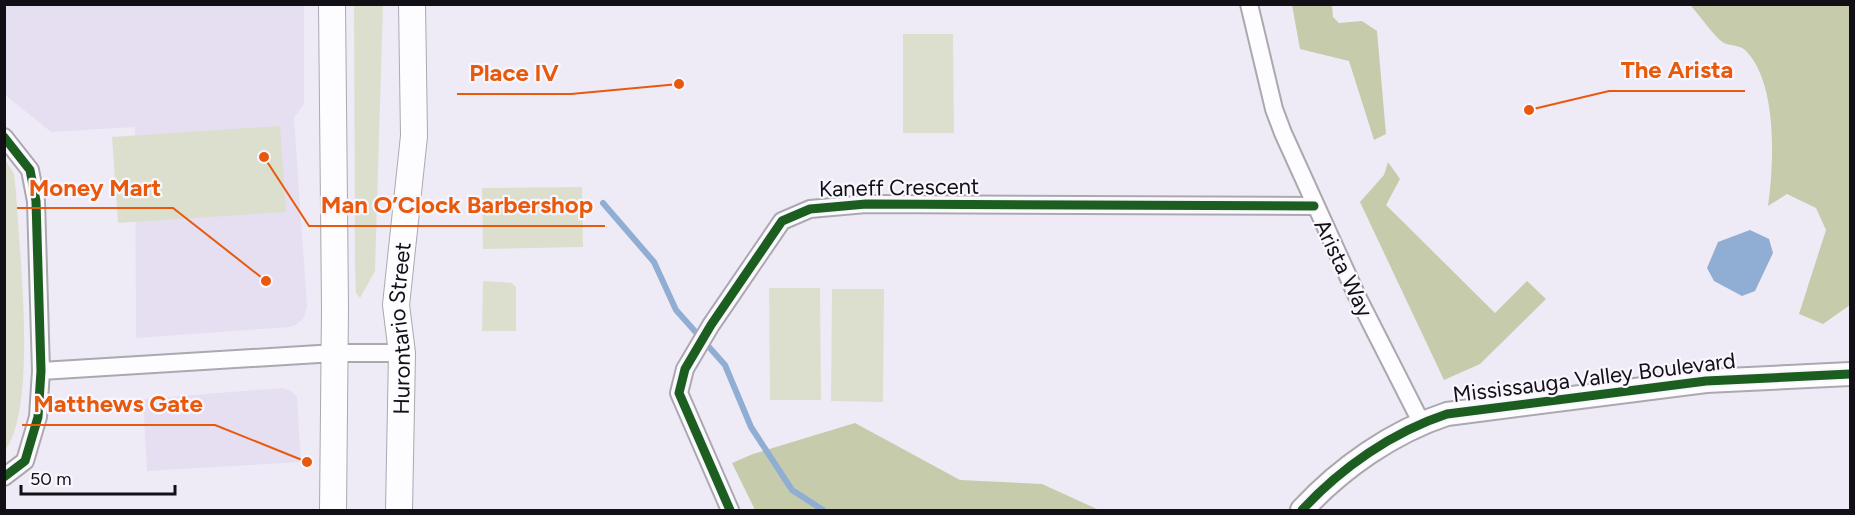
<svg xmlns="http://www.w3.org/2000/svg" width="1855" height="515" viewBox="0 0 1855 515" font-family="Figtree,sans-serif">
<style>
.built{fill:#e6dff1}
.green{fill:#dcdfcd}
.forest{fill:#c6cbac}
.water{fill:#90add3}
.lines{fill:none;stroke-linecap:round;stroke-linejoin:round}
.stream{stroke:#90add3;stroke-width:6}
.street-casing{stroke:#aba8b0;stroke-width:20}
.secondary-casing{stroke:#aba8b0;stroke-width:26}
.primary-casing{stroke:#aba8b0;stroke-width:28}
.street{stroke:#fdfcfe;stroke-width:16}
.secondary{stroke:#fdfcfe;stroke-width:22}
.primary{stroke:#fdfcfe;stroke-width:26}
.cycleway-casing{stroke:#f9f6fe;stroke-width:13}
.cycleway{stroke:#1b5e20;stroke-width:9}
.labels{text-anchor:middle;stroke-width:4.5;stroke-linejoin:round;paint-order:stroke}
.street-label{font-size:22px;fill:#120f16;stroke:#f9f6fe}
.leader{fill:none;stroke:#e8590c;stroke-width:2}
.callout-dot{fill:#e8590c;stroke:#f9f6fe;stroke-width:2}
.callout-label{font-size:24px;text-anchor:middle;font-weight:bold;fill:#e8590c;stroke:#f9f6fe;stroke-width:4.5;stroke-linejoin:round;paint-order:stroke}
</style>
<rect width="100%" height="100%" fill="#efebf6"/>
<g class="built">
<path d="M4,5H304V104L294,118L307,306L304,318L297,324L290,327L136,338L135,127L51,132L5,95Z"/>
<path d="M283,388L291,391L297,397L301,462L147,471L143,399Z"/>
</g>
<g class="green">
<path d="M354,5H383L375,271L360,298L356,293L355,269Z"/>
<path d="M903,34H953L954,133H903Z"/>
<path d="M280,126L286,212L118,223L112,137Z"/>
<path d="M5,159L14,174L16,192C19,248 38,409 5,450Z"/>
<path d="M582,187L583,247L483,249L482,188Z"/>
<path d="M483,281L512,283L516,287V331H482Z"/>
<path d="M769,288H820L821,400H770Z"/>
<path d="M832,289H884L883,402L831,401Z"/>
</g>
<g class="forest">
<path d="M1292,5H1332L1333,17L1339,23L1362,21L1377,31L1386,134L1374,140L1349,61L1300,49Z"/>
<path d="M1690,5H1850V305L1823,324L1799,314L1826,230L1816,208L1787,194L1768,206C1774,164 1778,82 1745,50C1740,45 1731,46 1724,43C1714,37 1699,14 1690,5Z"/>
<path d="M1388,162L1400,179L1386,205L1495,313L1527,281L1546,299L1480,364L1444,380L1360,202L1384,175Z"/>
<path d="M855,423L960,480L1042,484L1099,510H755L732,463L753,454Z"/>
</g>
<path class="water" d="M1750,230L1769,239L1773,253L1755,291L1742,296L1714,281L1707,268L1718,242Z"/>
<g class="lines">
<path class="stream" d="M603,203L654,262L676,310L725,365L751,427L792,490L823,510"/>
<g class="street-casing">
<g id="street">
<path d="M1249,4L1274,109L1283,133L1357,296L1421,422"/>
<path d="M4,137L30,170L36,201L41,371L38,417L25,461L4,477"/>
<path d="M41,371L335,353H402"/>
<path d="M730,510L679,393L685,369L711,325L782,221L810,209L866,204L1314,206"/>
</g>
</g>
<g class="secondary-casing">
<path id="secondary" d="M1302,510C1341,468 1392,432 1447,414L1706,381L1850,374"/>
</g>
<g class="primary-casing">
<g id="primary">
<path d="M332,4L335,308L333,510"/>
<path id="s1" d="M399,510L402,353L396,305L414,136L412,4"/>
</g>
</g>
<use href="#street" class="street"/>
<use href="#secondary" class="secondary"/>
<use href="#primary" class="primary"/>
<g class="cycleway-casing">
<g id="cycleway">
<path d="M4,137L30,170L36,201L41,371L38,417L25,461L4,477"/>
<path d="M730,510L679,393L685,369L711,325L782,221L810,209L866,204L1314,206"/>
<path d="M1302,510C1341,468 1392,432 1447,414L1706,381L1850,374"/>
</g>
</g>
<use href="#cycleway" class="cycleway"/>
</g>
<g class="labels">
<g class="street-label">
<text transform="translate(899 187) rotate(-1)" y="8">Kaneff Crescent</text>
<text transform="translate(1344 268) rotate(64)" y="8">Arista Way</text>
<text dy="8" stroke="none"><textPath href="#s1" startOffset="182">Hurontario Street</textPath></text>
<text transform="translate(1594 377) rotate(-7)" y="8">Mississauga Valley Boulevard</text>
</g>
</g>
<path class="leader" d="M1529 110L1609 91H1745M679 84L571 94H457M266 281L173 208H17M264 157L309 226H605M307 462L215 425H22"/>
<g class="callout-dot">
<circle cx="1529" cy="110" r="6"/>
<circle cx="679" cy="84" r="6"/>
<circle cx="266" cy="281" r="6"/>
<circle cx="264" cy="157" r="6"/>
<circle cx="307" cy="462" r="6"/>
</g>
<g class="callout-label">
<text x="1677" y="78">The Arista</text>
<text x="514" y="81">Place IV</text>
<text x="95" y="196">Money Mart</text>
<text x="457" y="213">Man O’Clock Barbershop</text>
<text x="118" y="412">Matthews Gate</text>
</g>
<rect width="1855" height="515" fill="none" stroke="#120f16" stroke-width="12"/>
<path d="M21 485v9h154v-9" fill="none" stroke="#120f16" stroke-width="3"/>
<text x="30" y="485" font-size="18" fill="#120f16" stroke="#f9f6fe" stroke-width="4.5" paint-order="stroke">50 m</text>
</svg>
